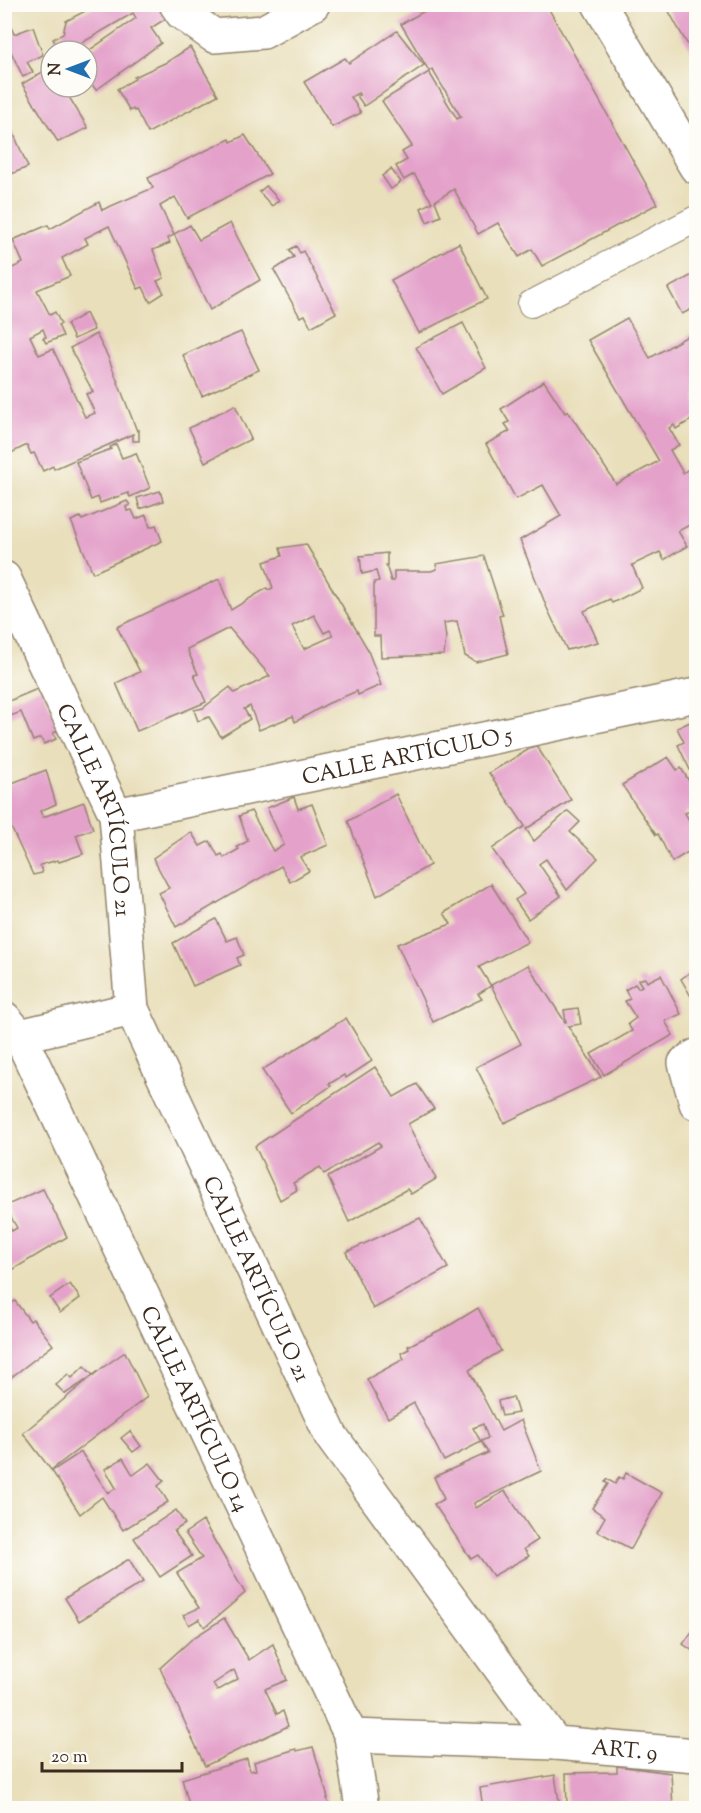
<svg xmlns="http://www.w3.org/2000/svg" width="701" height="1813" viewBox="0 0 701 1813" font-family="'Sorts Mill Goudy',serif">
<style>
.building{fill:#e4a1ca;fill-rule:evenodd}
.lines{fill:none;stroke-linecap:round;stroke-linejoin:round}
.lane-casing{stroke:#92846c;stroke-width:28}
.street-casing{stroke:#92846c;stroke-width:36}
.secondary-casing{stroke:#92846c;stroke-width:36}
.lane{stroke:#fff;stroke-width:26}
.street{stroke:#fff;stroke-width:33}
.secondary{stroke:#fff;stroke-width:33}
.labels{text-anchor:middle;stroke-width:6;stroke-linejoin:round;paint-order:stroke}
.street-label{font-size:22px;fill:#3b2a1e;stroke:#fdfcf7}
</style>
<rect width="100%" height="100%" fill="#fdfcf7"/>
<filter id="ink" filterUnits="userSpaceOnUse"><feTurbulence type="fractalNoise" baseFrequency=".0167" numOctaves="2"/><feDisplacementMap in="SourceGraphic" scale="12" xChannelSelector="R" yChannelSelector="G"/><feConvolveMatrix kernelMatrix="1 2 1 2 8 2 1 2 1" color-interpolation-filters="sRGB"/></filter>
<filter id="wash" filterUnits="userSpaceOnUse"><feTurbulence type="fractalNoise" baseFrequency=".008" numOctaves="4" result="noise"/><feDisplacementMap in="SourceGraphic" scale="24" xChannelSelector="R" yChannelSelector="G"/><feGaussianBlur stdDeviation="1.35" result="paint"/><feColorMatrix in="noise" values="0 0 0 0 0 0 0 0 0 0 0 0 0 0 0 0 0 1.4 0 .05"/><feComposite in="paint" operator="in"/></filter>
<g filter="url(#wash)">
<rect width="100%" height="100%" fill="#e9dfbb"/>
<g id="blocks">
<g class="building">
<path d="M437,4H546L657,204L542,266L532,249L519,257L498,223L478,234L454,189L435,201L441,216L427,222L421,208L432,202L414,174L404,180L396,166L407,160L402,152L412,146L382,101L429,72L457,119L461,117L432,69L429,71L401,24Z"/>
<path d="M665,4H696V59L678,28Z"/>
<path d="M92,5H163L170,16L151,28L161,43L96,90L87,78V52L136,18L133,13L68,51H59L53,39L63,34L66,21L93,7Z"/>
<path d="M6,15L14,34L33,27L43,55L27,62L33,72L23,77L4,37V16Z"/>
<path d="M397,31L424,65L364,106L357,96L360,95L358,93L351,97L361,113L332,127L304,82L345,58L349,63Z"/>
<path d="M190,47L218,95L148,133L136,110L134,111L133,109L130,111L117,89L135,79L134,77L167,62Z"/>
<path d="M51,67V87H63L88,128L58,142L22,84Z"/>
<path d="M4,122H6L8,125H10L28,167L4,177Z"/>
<path d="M245,135L270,174L187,218L175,197L160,206L174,235L168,238L170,243L153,250L164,278L157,281L164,293L150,302L143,287L138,289L109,226L85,238L88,244L62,258L70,276L37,290L50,315L55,312L61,324L58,325L63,336L46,343L43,338L46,337L43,329L30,336L39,355L53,349L85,417L95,413L86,394L93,392L70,348L96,334L108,357L137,431L139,430V441H133V434L54,469L53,466L43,471L34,453L31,454L27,445L9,454L4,445V272L23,263L13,240L48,225L50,229L99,202L102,210L153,188L148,178L230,139L231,142Z"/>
<path d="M391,169L401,182L391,189L382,176Z"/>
<path d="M266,186L279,200L272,206L259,192Z"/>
<path d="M230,223L260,280L210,310L174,234L190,225L199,240Z"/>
<path d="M459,243L487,299L419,333L391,280Z"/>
<path d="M296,246L300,253L303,251L336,313L311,327L305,315L300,317L274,270L294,257L289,250Z"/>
<path d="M696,273V307L682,314L668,288Z"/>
<path d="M86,313L94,330L74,339L67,324Z"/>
<path d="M627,318L650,358L691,334L696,336V417L676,429L674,425L669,428L679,445L670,450L683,473L696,464V525L695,522L678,531L687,546L664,560L660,552L632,565L642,588L612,603L610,599L584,611L598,642L567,650L547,608L520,540L561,516L543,485L516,499L486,444L510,431L505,424L509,422L501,409L544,381L565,413L568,411L616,484L659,461L588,340Z"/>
<path d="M463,323L486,368L442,394L416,347Z"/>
<path d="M241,332L259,370L202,396L183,355L209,343L210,345Z"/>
<path d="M235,405L251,439L205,462L189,428Z"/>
<path d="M116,444L122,458L136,453L150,488L130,497L128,493L100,503L98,497L91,500L76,462L111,449L110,447Z"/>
<path d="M160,491L163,501L140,509L137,498Z"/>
<path d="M127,501L130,505L126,507L127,511L132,510L136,519L146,515L150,527L156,525L162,541L93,573L71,521L80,517L82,520Z"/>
<path d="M306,544L367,648L381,685L358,695L357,691L327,704L295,722L293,716L259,730L250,706L244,709L250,719L221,737L209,717L198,721L194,710L203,708L230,687L234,693L270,676L229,628L187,649L198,674L194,675L206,702L137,731L116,683L140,672L117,627L219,579L231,610L267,588L268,590L273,588L264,562L282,556L280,548ZM314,615L324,633L330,630L333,636L304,649L292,626Z"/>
<path d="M387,553V565H386L391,581H394V571H431L437,569L436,564L484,556L503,615L499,616L508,654L476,662L465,656L457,621L444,623L446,638L444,655L381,657L380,636H374V582L379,581L376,571L362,574L360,556Z"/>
<path d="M42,687L59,730L53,733L56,739L44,744L41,738L33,741L21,712L8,717L4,708V703Z"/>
<path d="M696,713V767L690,770L678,745L684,742L677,728L692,721L690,715Z"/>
<path d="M536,745L571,800L526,829L534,841L568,811L580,822L570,832L598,858L567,890L546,859L539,864L561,896L528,919L515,900L524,894L492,849L525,826L489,773Z"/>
<path d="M668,757L677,770L681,768L695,791L691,793L693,797L696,795V808L685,813L693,827L696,825V847L672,862L658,834L656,835L622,785Z"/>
<path d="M46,770L56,804L40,811L43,817L84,802L93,829L76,835L83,854L59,862L58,860L40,865L42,873L33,875L10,825L4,828V786Z"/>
<path d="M396,794L430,865L377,896L348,821Z"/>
<path d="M294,797L298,809L312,804L328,845L300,857L309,871L290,882L281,866L176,927L159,893L169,888L153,858L191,832L200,846L210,841L218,856L222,854L224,858L239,849L237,847L248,841L239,816L251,811L273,851L284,845L267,808Z"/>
<path d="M491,884L528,942L479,967L491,986L478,994L482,999L433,1022L397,944L451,924L444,913Z"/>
<path d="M216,919L227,941L237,937L244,955L237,958L240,965L193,986L173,943Z"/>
<path d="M528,965L565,1022H566L564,1010L578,1008L581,1024L568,1026L601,1077L504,1123L476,1067L521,1044L491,985Z"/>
<path d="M696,968V1005L681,979Z"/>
<path d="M661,975L681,1014L665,1021L673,1035L604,1075L591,1054L632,1031L628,1024L636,1018L625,1001L630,999L625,990L635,984L638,988L642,986L638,980L645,978L647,982Z"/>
<path d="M346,1018L372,1061L346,1078L344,1075L329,1084L331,1086L291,1113L262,1070Z"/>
<path d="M375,1067L394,1097L417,1084L434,1109L408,1124L436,1179L411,1194L407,1189L349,1222L328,1177L381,1146L378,1142L324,1174L320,1167L293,1183L297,1190L280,1200L255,1146Z"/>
<path d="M43,1189L67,1237L4,1275V1220L12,1231L17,1228L5,1206Z"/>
<path d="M420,1218L448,1268L373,1309L346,1252Z"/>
<path d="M70,1284L80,1298L60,1313L50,1298Z"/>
<path d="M15,1301L30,1321L33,1319L53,1345L5,1382V1304L6,1307Z"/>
<path d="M478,1308L501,1351L469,1370L501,1431L521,1420L541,1471L474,1503L476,1508L505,1491L538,1540L524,1549L529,1556L493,1576L478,1555L471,1559L434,1504L444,1499L434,1477L488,1453L481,1441L488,1438L483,1424L473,1428L481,1442L444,1461L414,1403L388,1418L367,1379L404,1359L401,1353L409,1349L408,1346L452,1324Z"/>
<path d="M125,1352L147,1397L51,1470L23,1433L102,1368Z"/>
<path d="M84,1366L93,1375L79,1385L65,1394L56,1385L68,1374L72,1378Z"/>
<path d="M513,1397L518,1413L502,1416L498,1401Z"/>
<path d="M130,1431L141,1446L133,1452L121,1438Z"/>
<path d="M81,1452L108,1493L116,1488L105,1469L123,1458L133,1475L150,1463L164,1481L158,1486L168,1502L123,1530L102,1497L80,1514L52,1471Z"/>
<path d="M626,1473L662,1493L631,1549L597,1531L605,1517L592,1508L608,1484L605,1482L607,1479L615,1484L619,1477L623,1479Z"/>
<path d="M176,1510L185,1524L174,1531L192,1556L160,1577L134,1538Z"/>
<path d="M203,1521L245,1593L205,1627L199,1619L189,1625L183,1615L199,1608L177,1573L202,1558L185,1533Z"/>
<path d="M129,1559L143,1582L79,1621L65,1598Z"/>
<path d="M224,1618L249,1660L273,1644L287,1680L265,1689L277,1714L283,1711L288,1726L205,1766L160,1668L193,1638ZM234,1670L238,1679L217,1691L213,1684Z"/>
<path d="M696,1626V1653L683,1644Z"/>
<path d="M313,1747L328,1798H327L330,1808H311L310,1803L291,1808H190L182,1779L247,1759L250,1771L256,1770L254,1762L296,1749L297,1751Z"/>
<path d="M617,1766L671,1773L673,1808H567L566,1773L617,1772Z"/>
<path d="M555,1775L560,1808H483L480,1788Z"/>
</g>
</g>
</g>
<g filter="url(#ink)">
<use href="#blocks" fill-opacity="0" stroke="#92846c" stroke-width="1.5"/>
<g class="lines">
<g class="lane-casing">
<path id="lane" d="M531,304L696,219"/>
</g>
<g class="street-casing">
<g id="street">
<path d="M176,4L182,13L214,36L263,32L313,4"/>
<path id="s1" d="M4,578L116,815L132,1009L331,1436L555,1743"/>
<path id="s2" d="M116,815L696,695"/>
<path id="s3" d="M4,1018L20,1036L351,1736L362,1808"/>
<path d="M4,1035L20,1036L132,1009"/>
<path d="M696,1056L685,1063L696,1103"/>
<path id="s4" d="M351,1736L555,1743L696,1755"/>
</g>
</g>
<g class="secondary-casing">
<path id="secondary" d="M599,4L696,167"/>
</g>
<use href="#lane" class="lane"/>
<use href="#street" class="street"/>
<use href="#secondary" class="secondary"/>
</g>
</g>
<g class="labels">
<g class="street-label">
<text dy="8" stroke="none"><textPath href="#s2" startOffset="297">CALLE ARTÍCULO 5</textPath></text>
<text dy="8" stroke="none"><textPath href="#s1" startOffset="252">CALLE ARTÍCULO 21</textPath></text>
<text dy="8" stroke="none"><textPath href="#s1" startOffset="754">CALLE ARTÍCULO 21</textPath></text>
<text dy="8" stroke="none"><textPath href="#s3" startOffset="436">CALLE ARTÍCULO 14</textPath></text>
<text dy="8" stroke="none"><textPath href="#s4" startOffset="274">ART. 9</textPath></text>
</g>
</g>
<rect width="701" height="1813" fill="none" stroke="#fdfcf7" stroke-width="24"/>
<g transform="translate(69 69) rotate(270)"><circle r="28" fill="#fdfcf7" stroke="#afa8a0" stroke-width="1.5"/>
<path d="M0-4.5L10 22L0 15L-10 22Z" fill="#1f6fb2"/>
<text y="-9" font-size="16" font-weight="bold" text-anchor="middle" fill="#3b2a1e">N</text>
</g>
<path d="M42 1762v9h140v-9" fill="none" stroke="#3b2a1e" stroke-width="3"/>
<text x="51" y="1762" font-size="18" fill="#3b2a1e" stroke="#fdfcf7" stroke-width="4.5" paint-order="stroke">20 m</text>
</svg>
